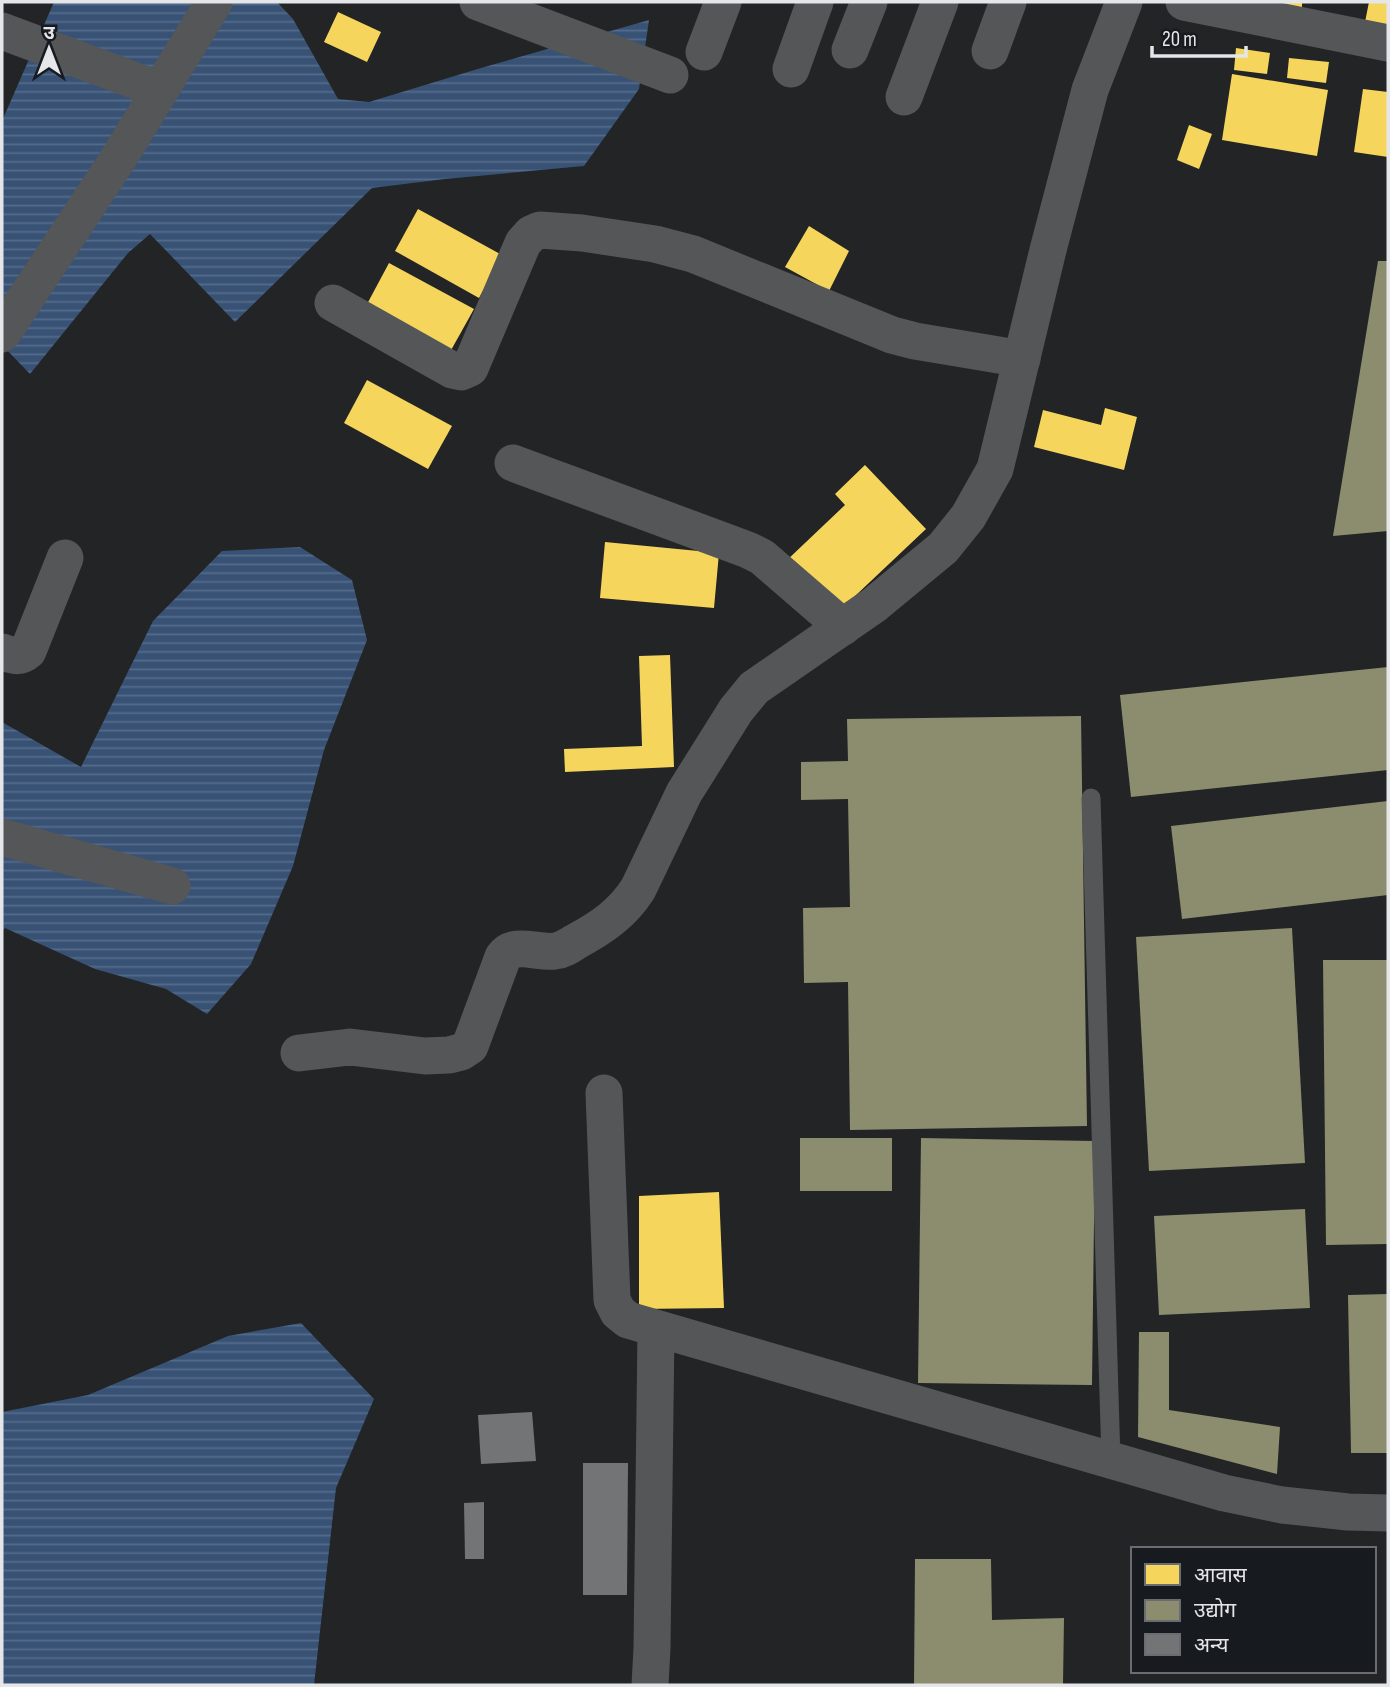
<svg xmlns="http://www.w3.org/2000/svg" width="1390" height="1687" viewBox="0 0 1390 1687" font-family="'Sofia Sans Condensed','Noto Sans Devanagari',sans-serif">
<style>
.water{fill:url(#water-rules)}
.homes{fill:#f6d55c}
.industry{fill:#8c8c6e}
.building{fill:#737476}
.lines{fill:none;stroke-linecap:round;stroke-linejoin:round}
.lane{stroke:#545657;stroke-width:19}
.street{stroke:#545657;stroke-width:37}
</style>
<defs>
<pattern id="water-rules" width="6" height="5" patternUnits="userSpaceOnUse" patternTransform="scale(1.75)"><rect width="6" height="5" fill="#385275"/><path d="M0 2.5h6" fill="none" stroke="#556b89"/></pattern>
</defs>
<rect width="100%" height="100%" fill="#222426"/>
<g class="water">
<path d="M54,2H277L293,19L338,99L369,102L481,68L649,20L639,89L584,166L445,179L372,188L235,322L150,234L128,253L30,374L2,345V121Z"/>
<path d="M300,547L352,580L367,640L324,750L293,866L251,964L207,1014L166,989L95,969L5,928L2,931V722L81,767L153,621L222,551Z"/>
<path d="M301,1323L374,1399L336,1488L314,1685H2V1412L88,1395L228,1336Z"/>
</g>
<g class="homes">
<rect x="1276" y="2" width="26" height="10"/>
<path d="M1369,2H1388V36L1363,32Z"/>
<path d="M338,12L381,32L367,62L324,42Z"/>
<path d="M1236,48L1270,53L1267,74L1234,70Z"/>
<path d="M1289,58L1329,62L1326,83L1287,78Z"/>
<path d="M1232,74L1328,90L1317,156L1222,140Z"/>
<path d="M1363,89L1388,92V157L1354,152Z"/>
<path d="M1189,125L1212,134L1199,169L1177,160Z"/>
<path d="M418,209L502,255L479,298L395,251Z"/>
<path d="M809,226L849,251L829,291L785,267Z"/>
<path d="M389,263L474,309L450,352L366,306Z"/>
<path d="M367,380L452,426L428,469L344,423Z"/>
<path d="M1105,408L1137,417L1124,470L1034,447L1043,410L1101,425Z"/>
<path d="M865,465L926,529L836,614L785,562L845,505L835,494Z"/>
<path d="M605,542L719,553L714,608L600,598Z"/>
<path d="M670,655L674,767L565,772L564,749L642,746L639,656Z"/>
<path d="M719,1192L724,1308L639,1309V1196Z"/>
</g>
<g class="industry">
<path d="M1378,261H1388V531L1333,536Z"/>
<path d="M1388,667V770L1131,797L1120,695Z"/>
<path d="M1081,716L1087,1126L850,1130L848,982L804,983L803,908L850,907L848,799L801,800V762L848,761L847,719Z"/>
<path d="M1388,801V895L1182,919L1171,826Z"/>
<path d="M1292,928L1305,1163L1149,1171L1136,937Z"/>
<path d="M1323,960H1388V1244L1326,1245Z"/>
<rect x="800" y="1138" width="92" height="53"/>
<path d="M921,1138L1095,1141L1092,1385L918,1383Z"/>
<path d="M1305,1209L1310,1308L1159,1315L1154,1216Z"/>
<path d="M1388,1294V1453H1351L1348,1295Z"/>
<path d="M1139,1332H1169V1410L1280,1427L1277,1474L1138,1437Z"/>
<path d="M915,1559H991L992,1620L1064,1618L1063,1685H914Z"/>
</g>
<g class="building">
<path d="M532,1412L536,1461L481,1464L478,1415Z"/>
<path d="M583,1463H628L627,1595H583Z"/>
<path d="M484,1502V1559H465L464,1503Z"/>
</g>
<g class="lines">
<path class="lane" d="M1091,798L1111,1460"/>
<g class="street">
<path d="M478,2L670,75"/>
<path d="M1184,2L1388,43"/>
<path d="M2,31L160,90"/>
<path d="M850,50L869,2"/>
<path d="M990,51L1008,2"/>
<path d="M704,52L723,2"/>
<path d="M791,69L815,2"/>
<path d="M904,97L940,2"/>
<path d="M333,303L452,370L461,372L470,368L523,243L531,234L540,230L582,233L655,244L693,254L892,335L915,341L1022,359"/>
<path d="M2,334L120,156L214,2"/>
<path d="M513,463L748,550L762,557L843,627"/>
<path d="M2,652C12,655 19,659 28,651L65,558"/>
<path d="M2,837L172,886"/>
<path d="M299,1053L350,1047L425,1056L449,1055L461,1052L470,1046L503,957C514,941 539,954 555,951C563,950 569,946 575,942C601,928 622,914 638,889L684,793L736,710L754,688L874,605L943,548L968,517L995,469L1048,250L1090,90L1124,2"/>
<path d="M604,1093L612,1300L618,1312L628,1320L1224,1493L1282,1505L1348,1512L1388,1513"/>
<path d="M650,1685L652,1648L656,1330"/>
</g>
</g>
<rect width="1390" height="1687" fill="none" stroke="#e4e6ea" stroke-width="7"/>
<rect x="1131" y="1547" width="245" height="126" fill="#171a1e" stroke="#696c70" stroke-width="2"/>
<rect x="1145" y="1564" width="35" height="21" fill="#f6d55c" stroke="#696c70" stroke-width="2"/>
<text x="1194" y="1582" font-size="21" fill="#e4e6ea">आवास</text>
<rect x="1145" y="1600" width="35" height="21" fill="#8c8c6e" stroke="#696c70" stroke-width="2"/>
<text x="1194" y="1617" font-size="21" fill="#e4e6ea">उद्योग</text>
<rect x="1145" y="1634" width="35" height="21" fill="#737476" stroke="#696c70" stroke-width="2"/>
<text x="1194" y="1652" font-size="21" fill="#e4e6ea">अन्य</text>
<g transform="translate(49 49)" stroke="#171a1e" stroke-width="5" paint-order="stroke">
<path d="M0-5L12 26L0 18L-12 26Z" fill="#e4e6ea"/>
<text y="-10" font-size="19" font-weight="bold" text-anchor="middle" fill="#e4e6ea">उ</text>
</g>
<path d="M1152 46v10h94v-10" fill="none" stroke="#e4e6ea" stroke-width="3.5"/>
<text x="1162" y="46" font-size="21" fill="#e4e6ea" stroke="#171a1e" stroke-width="5" paint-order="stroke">20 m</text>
</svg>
